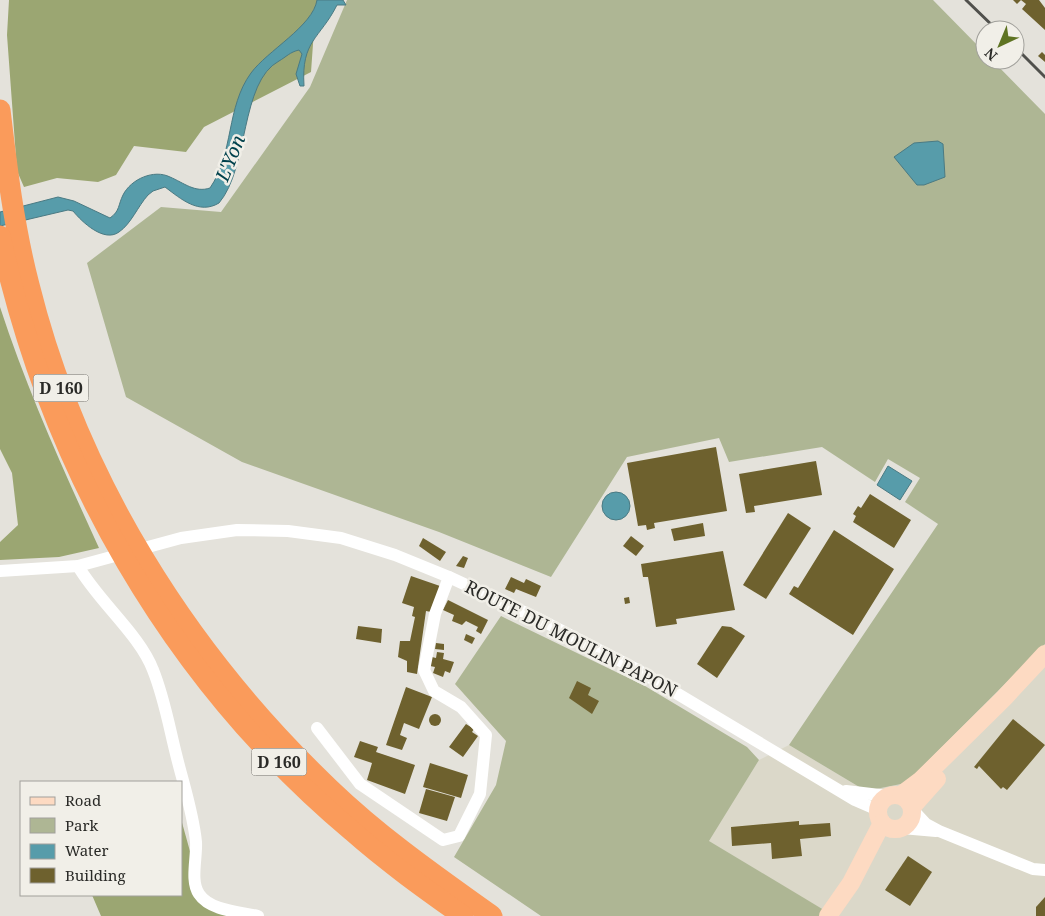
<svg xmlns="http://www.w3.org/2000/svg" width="1045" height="916" viewBox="0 0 1045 916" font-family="'Noto Serif',serif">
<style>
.built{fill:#dbd8c9}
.green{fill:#aeb694}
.forest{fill:#9ba672}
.water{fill:#579caa;stroke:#4a7a83}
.building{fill:#6e612e}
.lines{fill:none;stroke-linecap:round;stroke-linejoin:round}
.minor{stroke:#fff;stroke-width:12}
.secondary{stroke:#fddac2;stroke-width:18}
.trunk{stroke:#fa9b5b;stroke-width:21}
.rail{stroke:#50504c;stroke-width:3}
.labels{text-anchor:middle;stroke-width:5;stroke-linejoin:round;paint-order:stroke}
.shield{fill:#f1efe8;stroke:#666561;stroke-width:1}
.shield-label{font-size:16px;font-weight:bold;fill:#2a2a27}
.street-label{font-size:18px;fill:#2a2a27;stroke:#f1efe8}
.water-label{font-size:19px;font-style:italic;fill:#00414c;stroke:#f1efe8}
</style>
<rect width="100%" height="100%" fill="#e4e2db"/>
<path class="built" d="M1045,644V916H834L708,841L759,760L789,745L866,791L906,783Z"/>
<g class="green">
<path d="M347,0H933L985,53V60H992L1045,114V644L906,783L866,791L789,745L938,524L905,502L920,478L888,459L875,482L822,447L729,462L719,438L627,457L551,577L439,532L242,462L126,397L87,263L161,207L221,212L310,87Z"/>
<path d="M501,616L645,686L747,747L759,760L709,841L834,916H541L454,857L496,785L506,741L455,684Z"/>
</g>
<g class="forest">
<path d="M9,0H335L314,30L311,72L204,127L186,152L134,146L116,175L98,182L57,178L24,187L17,171L7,35Z"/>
<path d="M0,307C27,390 63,469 99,548L59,557L0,560V542L18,525L12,473L0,449Z"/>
<path d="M181,819L203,898L248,916H101L92,895H181Z"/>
</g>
<g class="water">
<path d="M317,0H343L346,5H337C320,39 301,40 304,86H300L296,74L302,54L299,50C290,52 286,57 279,61C240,82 249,168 219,203C199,215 181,199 165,187L153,191L148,195C138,206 131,224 119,232C104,243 82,222 73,211L68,210L0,226V212L58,197L74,201L110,218C120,211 118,205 123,195C131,179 154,169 170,177C184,183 195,193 210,188C234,153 226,107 251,73C267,51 313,26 317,0Z"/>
<path d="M938,141L943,144L945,177L924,185H917L894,157L914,143Z"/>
<path d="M888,466L912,481L900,500L877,485Z"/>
<circle cx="616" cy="506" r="14"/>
</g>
<g class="building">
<path d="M1013,0H1039L1045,8V30L1022,9L1026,4L1021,0L1017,4Z"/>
<path d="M1042,52L1045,55V62L1038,56Z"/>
<path d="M716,447L727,511L654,523L655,528L647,530L646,525L638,526L627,463Z"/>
<path d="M816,461L822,495L754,506L755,512L746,513L739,474Z"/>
<path d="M870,494L911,520L894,548L853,522L856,516L853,514L858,506L861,508Z"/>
<path d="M788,513L811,528L766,599L743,585Z"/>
<path d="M703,523L705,536L674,541L671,529Z"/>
<path d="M834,530L894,569L853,635L789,594L794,586L798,588Z"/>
<path d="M631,536L644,546L636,556L623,546Z"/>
<path d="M423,538L446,552L440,561L419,546Z"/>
<path d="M723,551L735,610L676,619L677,624L656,627L648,577H643L641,564Z"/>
<path d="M463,556L468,558L464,568L456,566Z"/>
<path d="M411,576L440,586L431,612L426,611L417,674L407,672V661L398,657L400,641H410L415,617L412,616L414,607L402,603Z"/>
<path d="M511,577L524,583L526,579L541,586L536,597L516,589L514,593L505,589Z"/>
<path d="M629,597L630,603L625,604L624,598Z"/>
<path d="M448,600L488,620L481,634L476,631L478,627L466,621L462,625L452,621L454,615L443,610Z"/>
<path d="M358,626L382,629L381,643L356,639Z"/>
<path d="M722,626L731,627L745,636L717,678L697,664Z"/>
<path d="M466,634L475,638L472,644L464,640Z"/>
<path d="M436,643L444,644V650L435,649Z"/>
<path d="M437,652L444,653L443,659L454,662L450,673L445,671L443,677L433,673L435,667L430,666L432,657L436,658Z"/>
<path d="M577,681L591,688L588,695L599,701L592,714L569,698Z"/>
<path d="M406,687L432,697L419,729L404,723L400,735L407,738L402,750L386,745Z"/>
<circle cx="435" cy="720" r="6"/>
<path d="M1013,719L1045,745L1007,790L1003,787L1001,789L979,766L977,769L974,767Z"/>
<path d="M466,724L474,729L472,732L478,736L463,757L449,747Z"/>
<path d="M360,741L378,747L376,752L415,765L405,794L367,780L372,763L354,757Z"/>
<path d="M430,763L468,775L461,798L423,787Z"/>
<path d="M426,789L455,797L447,821L419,813Z"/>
<path d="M799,821V825L830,823L831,836L800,839L802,856L772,859L771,843L732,846L731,827Z"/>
<path d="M908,856L932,872L910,906L885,890Z"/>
<path d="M1045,897V916H1036V907Z"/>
</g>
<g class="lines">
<g class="minor">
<path d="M78,566C98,601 140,635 153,670C164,697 169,726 176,754C183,783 193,812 196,842C197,858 190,881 199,894C210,911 241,912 258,916"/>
<path d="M0,571L78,566L181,538L237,530L288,531L341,538L395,555L449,577L539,619L636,669L855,800L878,810"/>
<path d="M317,728L360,784L443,840L459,836L480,794L486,735L461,707L434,691L424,670L435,614L449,577"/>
<path d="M846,791L888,796"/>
<path d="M913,810L926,824L939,831L1033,869L1045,870"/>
<path d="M902,828L936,831"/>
</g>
<g class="secondary">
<circle cx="895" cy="812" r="17"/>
<path d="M901,795L921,780L1004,698L1045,654"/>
<path d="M912,807L937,779"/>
<path d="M828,916L851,883L882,823"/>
</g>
<g class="trunk">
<path d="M0,110C7,169 14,227 29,285C77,478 186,652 330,789C380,837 436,876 492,916"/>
<path d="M0,236C50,466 170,678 352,831C387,862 425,889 463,916"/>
</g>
<g class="rail">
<path d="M966,0L997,30"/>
<path d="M1015,47L1045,77"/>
</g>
</g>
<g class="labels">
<g class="shield">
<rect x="33.5" y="374.5" width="55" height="27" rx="4"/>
<rect x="251.5" y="748.5" width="55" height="27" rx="4"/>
</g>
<g class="shield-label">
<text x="61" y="394">D 160</text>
<text x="279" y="768">D 160</text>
</g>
<g class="street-label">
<text transform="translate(571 639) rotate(27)" y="6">ROUTE DU MOULIN PAPON</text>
</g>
<g class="water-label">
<text transform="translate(230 158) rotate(-68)" y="7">L'Yon</text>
</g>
</g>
<rect x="20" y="781" width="162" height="115" fill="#f1efe8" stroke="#a1a09b"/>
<rect x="30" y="797" width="25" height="8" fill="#fddac2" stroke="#a1a09b"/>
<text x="65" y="806" font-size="15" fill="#2a2a27">Road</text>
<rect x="30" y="818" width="25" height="15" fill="#aeb694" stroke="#a1a09b"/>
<text x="65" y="831" font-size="15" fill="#2a2a27">Park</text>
<rect x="30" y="844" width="25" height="15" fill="#579caa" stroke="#a1a09b"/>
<text x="65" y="856" font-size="15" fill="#2a2a27">Water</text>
<rect x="30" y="868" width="25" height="15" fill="#6e612e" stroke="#a1a09b"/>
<text x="65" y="881" font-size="15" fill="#2a2a27">Building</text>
<g transform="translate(1000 45) rotate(224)"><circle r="24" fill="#f1efe8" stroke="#a1a09b"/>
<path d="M0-4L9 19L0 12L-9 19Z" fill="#5e7322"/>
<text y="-8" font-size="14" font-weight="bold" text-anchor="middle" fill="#2a2a27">N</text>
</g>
</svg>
